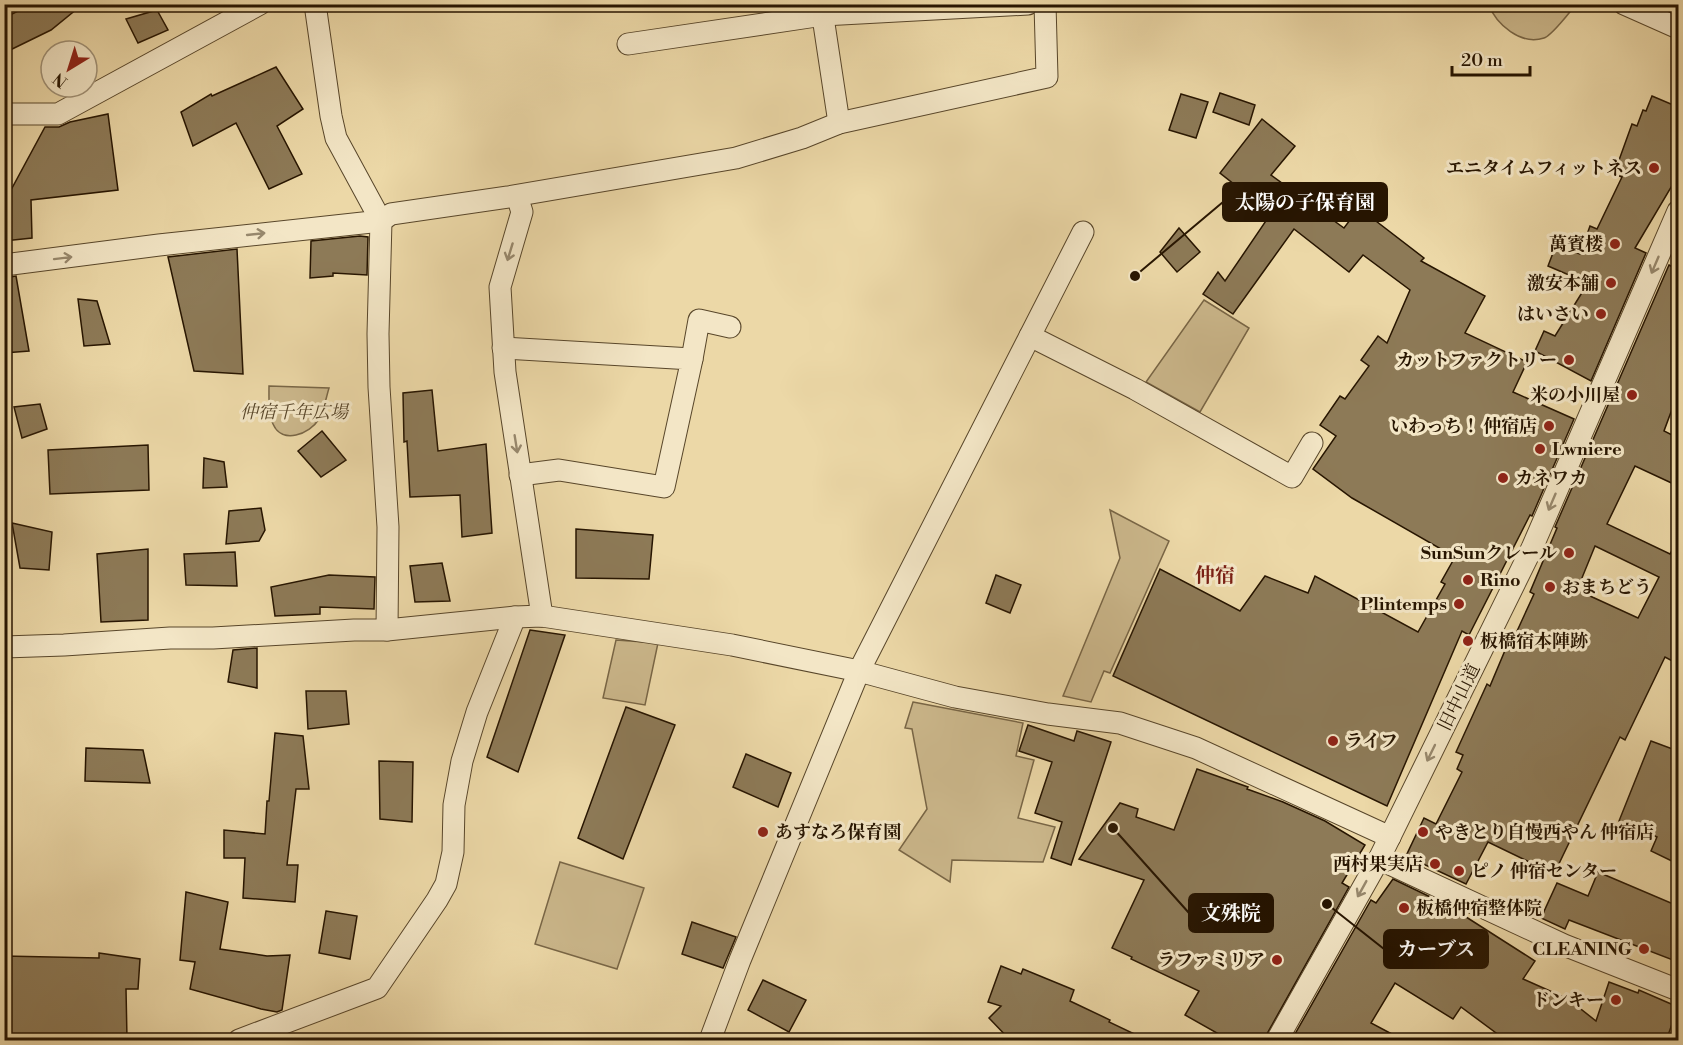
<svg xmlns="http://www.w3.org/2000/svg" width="1683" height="1045" viewBox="0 0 1683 1045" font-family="'Libre Bodoni','Noto Serif JP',serif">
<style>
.green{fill:#cbb78b;stroke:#796646;stroke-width:1.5}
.building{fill:#8d7a57;stroke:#271501;stroke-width:1.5;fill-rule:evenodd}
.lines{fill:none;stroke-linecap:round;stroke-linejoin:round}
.street-casing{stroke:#58462a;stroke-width:23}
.street{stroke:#f3e6c6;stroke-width:21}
.oneway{stroke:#97886d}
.poi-dot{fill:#8f2418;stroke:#f3e6c6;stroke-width:2}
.labels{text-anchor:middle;stroke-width:6;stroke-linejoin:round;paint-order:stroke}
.poi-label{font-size:18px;font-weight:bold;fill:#271501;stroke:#f3e6c6;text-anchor:end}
.park-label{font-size:18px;font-style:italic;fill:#58462a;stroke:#f3e6c6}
.street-label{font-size:18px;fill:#271501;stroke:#f3e6c6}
.neighbourhood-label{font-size:20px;font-weight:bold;fill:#7a1f14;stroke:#f3e6c6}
.leader{fill:none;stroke:#271501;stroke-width:2}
.callout-dot{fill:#271501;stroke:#f3e6c6;stroke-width:2}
.callout{fill:#271501;stroke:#271501;stroke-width:2}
.callout-label{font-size:20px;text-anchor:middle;font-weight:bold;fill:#fff}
</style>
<rect width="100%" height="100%" fill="#ecd8a7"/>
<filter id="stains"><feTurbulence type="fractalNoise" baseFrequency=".00333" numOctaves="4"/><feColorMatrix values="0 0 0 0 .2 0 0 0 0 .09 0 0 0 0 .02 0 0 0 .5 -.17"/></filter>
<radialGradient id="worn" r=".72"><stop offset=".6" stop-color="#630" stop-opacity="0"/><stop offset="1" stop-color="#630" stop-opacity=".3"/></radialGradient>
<g class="green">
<path d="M1489,5V4L1575,5C1571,11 1551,36 1544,38C1521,46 1496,24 1489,5Z"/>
<path d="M1204,300L1249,328L1200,412L1146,382Z"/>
<path d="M269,386L329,388C326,398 324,410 319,419C310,434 282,445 273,424C268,414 269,397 269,386Z"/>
<path d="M1110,510L1169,541L1110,673L1104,671L1091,702L1063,696L1120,558Z"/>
<path d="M616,640L658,643L645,705L603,698Z"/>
<path d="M913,702L1023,723L1016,756L1034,760L1018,818L1055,827L1043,862L952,860L950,882L899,850L927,809L912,729L905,728Z"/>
<path d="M560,862L644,888L617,969L535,944Z"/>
</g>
<g class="building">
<path d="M32,4H83L51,30L4,53V18Z"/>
<path d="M157,10L168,30L138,43L126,19Z"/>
<path d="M276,67L303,109L277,126L302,174L269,189L236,123L193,146L181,112L211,94L212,96Z"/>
<path d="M1220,93L1255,105L1249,125L1213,112Z"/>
<path d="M1181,94L1208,102L1196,138L1169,130Z"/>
<path d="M1652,96L1678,107V170L1673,184L1635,248L1646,253L1591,381L1535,351L1544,331L1555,336L1588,283L1548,266L1556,245L1580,254L1590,226L1597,229L1622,177L1614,174L1632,124L1637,126L1643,110L1646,111Z"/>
<path d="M108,114L118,190L31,200L32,238L4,241V203L45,127H59L70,122Z"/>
<path d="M1262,119L1295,146L1271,175L1344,228L1359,208L1424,258L1421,261L1485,296L1465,333L1527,362L1513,392L1574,419L1532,516L1530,515L1469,635L1462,631L1387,806L1113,676L1160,569L1240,611L1265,576L1308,593L1315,576L1418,632L1445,584L1441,582L1455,557L1352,498L1313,469L1336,436L1320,425L1340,396L1345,399L1369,366L1361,360L1378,336L1387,343L1410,290L1363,255L1349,272L1294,229L1233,314L1203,294L1218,272L1225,281L1270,215L1261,208L1272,192L1258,203L1220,173Z"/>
<path d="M1179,228L1200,252L1177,272L1160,252Z"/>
<path d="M360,236L368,237L367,275L333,273V276L310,278L311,241Z"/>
<path d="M237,249L243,374L194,371L168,257Z"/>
<path d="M1669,265L1678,270V393L1664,431L1678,438V486L1635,466L1607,524L1670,554L1678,539V664L1665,657L1625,740L1620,737L1554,874L1488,842L1466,884L1406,856L1424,818L1436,824L1462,772L1457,769L1463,755L1456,752L1487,684L1490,686L1509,641L1512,642L1534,594L1530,592L1557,528L1555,527ZM1595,546L1659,577L1638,618L1577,590Z"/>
<path d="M16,276L29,351L4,353V278Z"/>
<path d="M78,299L97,301L110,344L84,346Z"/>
<path d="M432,390L438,451L486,444L492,533L462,537L460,495L410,497L407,441L404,442L403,393Z"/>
<path d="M40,404L47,429L22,438L14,407Z"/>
<path d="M322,431L346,460L321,477L298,451Z"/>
<path d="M148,445L149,490L50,494L48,450Z"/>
<path d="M204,458L224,462L227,487L203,488Z"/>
<path d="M261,508L265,530L259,541L226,544L229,511Z"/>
<path d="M12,523L52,532L49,570L20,568Z"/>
<path d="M576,529L653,535L649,579L576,578Z"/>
<path d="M148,549V620L101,622L97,554Z"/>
<path d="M235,552L237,586L186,585L184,554Z"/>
<path d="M442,563L450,601L415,602L410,566Z"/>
<path d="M329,575L375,577L374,609L320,607V614L275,616L271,587Z"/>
<path d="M996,575L1021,585L1010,613L986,603Z"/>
<path d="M530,630L565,635L518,772L487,757Z"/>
<path d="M257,648V688L228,682L233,650Z"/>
<path d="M306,691H346L349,724L308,729Z"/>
<path d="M626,707L675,725L623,859L578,838Z"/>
<path d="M1028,725L1074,741L1077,731L1111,742L1071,865L1051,858L1062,822L1035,813L1052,762L1019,751Z"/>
<path d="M275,733L303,736L309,789H296L287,865H298L295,902L243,898L245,858H224V830L265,834L267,801H269Z"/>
<path d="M1651,741L1678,751V864L1651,851L1657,837L1619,821Z"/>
<path d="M86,748L143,750L150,783L85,781Z"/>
<path d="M746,754L791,773L778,807L733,787Z"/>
<path d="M379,761L413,762L412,822L380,819Z"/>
<path d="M1197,769L1248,787L1247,789L1283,802L1325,821L1365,845L1342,883L1349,887L1263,1041H1231L1185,1015L1199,991L1131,959L1132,957L1112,948L1144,880L1079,859L1120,803L1138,809L1136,817L1174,830Z"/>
<path d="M1598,872L1678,906V962L1569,920L1565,929L1541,918L1557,883L1588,896Z"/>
<path d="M1393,879L1447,905L1453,908L1452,910L1463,915L1535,961L1523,979L1568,999L1596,1021L1609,982L1638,993L1639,990L1678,1007L1666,1041H1507L1461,1007L1453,1019L1395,983L1371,1023L1405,1041H1305L1295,1034L1371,900L1376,903Z"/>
<path d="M186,892L228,902L220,949L267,956L290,955L282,1010L277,1012L261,1009L190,989L195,962L180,960Z"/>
<path d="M326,911L357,916L350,959L319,953Z"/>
<path d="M692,922L736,937L723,968L682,954Z"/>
<path d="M99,953L140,959L138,989H126L127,1039L4,1041V956L99,958Z"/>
<path d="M1001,966L1021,974L1023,969L1074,990L1070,1001L1110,1020L1109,1022L1149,1041H1011L989,1018L1001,1006L988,1002Z"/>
<path d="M763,980L806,1000L789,1032L748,1010Z"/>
</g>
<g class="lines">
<g class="street-casing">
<g id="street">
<path d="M315,4L331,116L336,138L381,221L378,334L379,387L388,527L387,630"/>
<path d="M821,4L839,123"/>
<path d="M1624,4L1678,28"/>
<path d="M628,44L823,15L1028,4"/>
<path d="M4,114H58L260,4"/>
<path d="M517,196L522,212L500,287L505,372L542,616"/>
<path d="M4,265L159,245L381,221L391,214L508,197L736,158L802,138L839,123L1047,77L1045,4"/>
<path d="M1030,336L1135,389L1292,477L1312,443"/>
<path d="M503,348L692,359L664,487L559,470L520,475"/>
<path d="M692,359L699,320L730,327"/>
<path d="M4,647L64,645L170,638H213L354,630H387L515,617L542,616L732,645L859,671L955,697L1048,714L1120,723L1196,748L1390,837"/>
<path d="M1379,859L1564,945L1678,990"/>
<path d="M239,1040L377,988L437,900L446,884L453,852L454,805L462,761L477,712L515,617"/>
<path d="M710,1040L740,960L859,671L1083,232"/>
<path d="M1277,1040L1379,859L1532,548L1678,211"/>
</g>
</g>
<use href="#street" class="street"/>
</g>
<defs><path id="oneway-shaft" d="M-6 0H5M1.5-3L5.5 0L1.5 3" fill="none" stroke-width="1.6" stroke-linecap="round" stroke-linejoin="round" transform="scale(1.5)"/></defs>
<g class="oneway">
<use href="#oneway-shaft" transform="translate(256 234) rotate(-6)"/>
<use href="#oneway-shaft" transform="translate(510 252) rotate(107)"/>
<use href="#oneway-shaft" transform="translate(63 258) rotate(-7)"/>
<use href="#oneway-shaft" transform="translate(1655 265) rotate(113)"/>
<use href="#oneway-shaft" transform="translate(516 444) rotate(81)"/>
<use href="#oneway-shaft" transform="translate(1552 502) rotate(113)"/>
<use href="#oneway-shaft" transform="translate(1431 753) rotate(116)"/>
<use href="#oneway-shaft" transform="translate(1362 889) rotate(119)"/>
</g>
<g class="poi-dot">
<circle cx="1654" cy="168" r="6"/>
<circle cx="1615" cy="244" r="6"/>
<circle cx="1611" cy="283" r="6"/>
<circle cx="1601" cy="314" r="6"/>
<circle cx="1569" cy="360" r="6"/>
<circle cx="1632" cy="395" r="6"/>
<circle cx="1549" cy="426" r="6"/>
<circle cx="1540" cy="449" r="6"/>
<circle cx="1503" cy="478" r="6"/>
<circle cx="1569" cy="553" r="6"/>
<circle cx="1468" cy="580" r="6"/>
<circle cx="1550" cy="587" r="6"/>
<circle cx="1459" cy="604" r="6"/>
<circle cx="1468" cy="641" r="6"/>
<circle cx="1333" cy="741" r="6"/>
<circle cx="763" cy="832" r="6"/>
<circle cx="1423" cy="832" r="6"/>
<circle cx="1435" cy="864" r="6"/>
<circle cx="1459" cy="871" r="6"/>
<circle cx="1404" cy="908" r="6"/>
<circle cx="1644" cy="949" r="6"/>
<circle cx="1277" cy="960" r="6"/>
<circle cx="1616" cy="1000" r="6"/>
</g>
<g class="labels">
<g class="poi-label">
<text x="1642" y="174">エニタイムフィットネス</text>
<text x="1603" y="250">萬賓楼</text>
<text x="1599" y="289">激安本舗</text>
<text x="1589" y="320">はいさい</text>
<text x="1557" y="366">カットファクトリー</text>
<text x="1620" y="401">米の小川屋</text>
<text x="1537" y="432">いわっち！ 仲宿店</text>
<text x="1552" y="455" text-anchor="start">Lwniere</text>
<text x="1515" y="484" text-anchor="start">カネワカ</text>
<text x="1557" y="559">SunSunクレール</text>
<text x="1480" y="586" text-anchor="start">Rino</text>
<text x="1562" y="593" text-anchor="start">おまちどう</text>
<text x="1447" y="610">Plintemps</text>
<text x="1480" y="647" text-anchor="start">板橋宿本陣跡</text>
<text x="1345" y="747" text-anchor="start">ライフ</text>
<text x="775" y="838" text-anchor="start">あすなろ保育園</text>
<text x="1435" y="838" text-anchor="start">やきとり自慢西やん 仲宿店</text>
<text x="1423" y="870">西村果実店</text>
<text x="1471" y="877" text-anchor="start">ピノ 仲宿センター</text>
<text x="1416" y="914" text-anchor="start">板橋仲宿整体院</text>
<text x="1632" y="955">CLEANING</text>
<text x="1265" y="966">ラファミリア</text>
<text x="1604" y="1006">ドンキー</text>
</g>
<g class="park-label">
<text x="294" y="418">仲宿千年広場</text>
</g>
<g class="street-label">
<text transform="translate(1459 697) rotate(-64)" y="6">旧中山道</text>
</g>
<g class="neighbourhood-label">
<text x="1215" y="582">仲宿</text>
</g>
</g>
<path class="leader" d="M1135 276L1223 202M1113 828L1189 913M1327 904L1384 949"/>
<g class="callout-dot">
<circle cx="1135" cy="276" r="6"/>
<circle cx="1113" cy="828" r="6"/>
<circle cx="1327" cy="904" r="6"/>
</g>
<g class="callout">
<rect x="1223" y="183" width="164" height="38" rx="6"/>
<rect x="1189" y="894" width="84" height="38" rx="6"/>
<rect x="1384" y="930" width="104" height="38" rx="6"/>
</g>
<g class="callout-label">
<text x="1305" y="209">太陽の子保育園</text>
<text x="1231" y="920">文殊院</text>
<text x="1436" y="956">カーブス</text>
</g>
<rect width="1683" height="1045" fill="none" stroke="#ecd8a7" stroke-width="24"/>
<rect x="6" y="6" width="1671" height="1033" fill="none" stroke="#271501" stroke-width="3"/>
<rect x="12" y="12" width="1659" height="1021" fill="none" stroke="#271501" stroke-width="1.5"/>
<g transform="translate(69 69) rotate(218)"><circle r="28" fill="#f3e6c6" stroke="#a19277" stroke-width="1.5"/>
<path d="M0-4.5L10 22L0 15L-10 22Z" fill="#8f2418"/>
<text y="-9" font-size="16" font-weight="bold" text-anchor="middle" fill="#271501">N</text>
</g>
<path d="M1452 66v9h78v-9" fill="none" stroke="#271501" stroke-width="3"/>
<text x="1461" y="66" font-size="18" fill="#271501" stroke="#f3e6c6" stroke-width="4.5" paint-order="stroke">20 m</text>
<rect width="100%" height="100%" filter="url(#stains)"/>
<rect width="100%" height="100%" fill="url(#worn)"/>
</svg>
